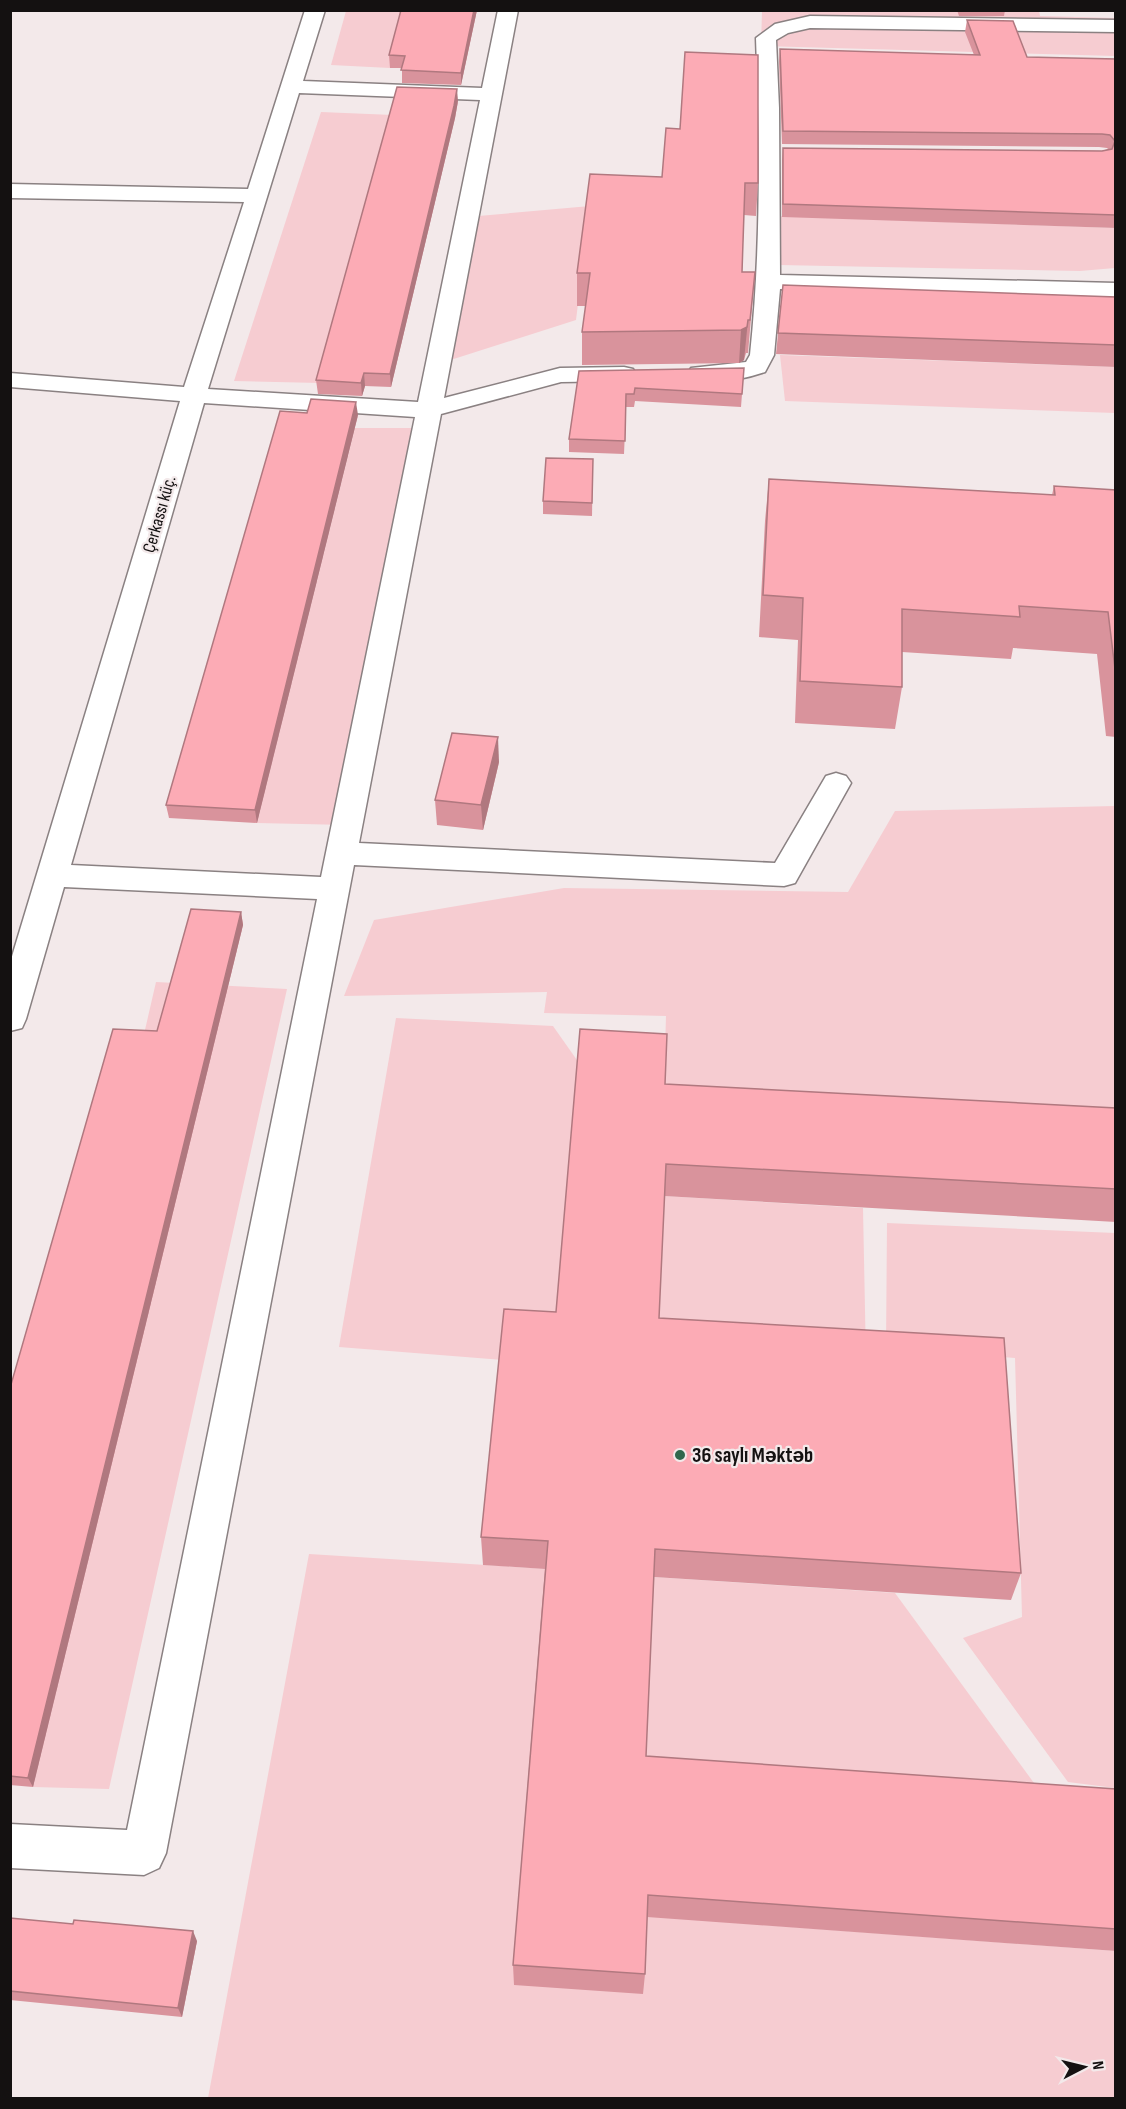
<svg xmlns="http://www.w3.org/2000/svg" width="1126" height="2109" viewBox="0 0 1126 2109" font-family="'Sofia Sans Condensed',sans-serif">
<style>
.green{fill:#f6ccd1}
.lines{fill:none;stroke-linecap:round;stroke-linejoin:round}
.minor-casing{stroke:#8a8182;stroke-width:3}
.minor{fill:#fff;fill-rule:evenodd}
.wall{fill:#d9939c}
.shaded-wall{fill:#b0787f}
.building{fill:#fcabb5;stroke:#b0787f;stroke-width:1.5}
.poi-dot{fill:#31674d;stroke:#f3e9ea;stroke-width:2}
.labels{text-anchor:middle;stroke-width:4.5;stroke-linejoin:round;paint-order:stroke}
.far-street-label{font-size:18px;fill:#141111;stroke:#f3e9ea}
.poi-label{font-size:21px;font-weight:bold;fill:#141111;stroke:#f3e9ea;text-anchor:start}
</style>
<rect width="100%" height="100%" fill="#f3e9ea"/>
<g class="green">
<path d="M881,10H1039L1040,16L1115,18V56L761,46L762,11Z"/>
<path d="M346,11H405L390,68L331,65Z"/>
<path d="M321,112L393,115L320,383L234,381Z"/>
<path d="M590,206L576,320L438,364L467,217Z"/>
<path d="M779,216L1115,228V268L1080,271L779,265Z"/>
<path d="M780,355L1115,367V413L785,401Z"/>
<path d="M355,428H425L347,825L257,823Z"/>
<path d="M1115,806V1142L663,1117L666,1016L544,1013L547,992L344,996L374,920L564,888L848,892L895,811Z"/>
<path d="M156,982L287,989L109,1789L33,1787L212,1048L142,1043Z"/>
<path d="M396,1018L553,1026L579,1063L556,1343L503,1360L339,1347Z"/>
<path d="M664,1196L863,1208L866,1361L657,1349Z"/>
<path d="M887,1223L1115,1233V1788L1068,1782L963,1638L1022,1617L1015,1358L886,1348Z"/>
<path d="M309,1554L548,1569L646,1916L1115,1951V2098H208Z"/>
<path d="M653,1577L895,1593L1053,1809L644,1781Z"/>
</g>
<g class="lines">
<g class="minor-casing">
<g id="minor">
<path d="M305,10H325L303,81L482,88L498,10H518L444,398L560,368L624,367L633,369L636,374L633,379L624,381L561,382L441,414L359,843L775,863L826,776L836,773L846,776L851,783L795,883L784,886L354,865L166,1853L159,1868L144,1875L10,1868V1824L127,1830L317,899L64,887L26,1019L22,1028L10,1031V963L180,401L10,387V373L184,387L244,202L10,198V184L248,189ZM299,93L480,100L418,402L208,389ZM204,403L415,417L321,877L71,865Z"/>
<path d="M810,16L1116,20V32L810,28L788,33L776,40L779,108L780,275L1116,283V297L780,289L774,355L765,372C742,380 715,384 691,378L688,373L691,368L746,362L750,355C761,250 760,144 756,38L775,24Z"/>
</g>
</g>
<use href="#minor" class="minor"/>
</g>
<g class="wall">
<path d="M477,10L461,85L402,83V68H390L389,55Z"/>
<path d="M957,10H1005L1004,16H959Z"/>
<path d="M967,20L1027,57L1116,59V228L782,217V160L783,148L1102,151L1108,149L1107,148L1099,147L782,144L779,61L780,49L974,55L965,32Z"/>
<path d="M458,101L455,118L391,387L365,386L362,396L318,394L316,380Z"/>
<path d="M680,129L758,183L756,216L744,215L742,272H755L748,353H746L744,360L739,363L582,365V332L586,306H577V273L662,177Z"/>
<path d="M783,285L1116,297V367L776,354Z"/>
<path d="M744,368L741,407L635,401L634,407H626L624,454L569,452V439L579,371Z"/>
<path d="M358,415L257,823L169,818L166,805Z"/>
<path d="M593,459L592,516L543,514V501Z"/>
<path d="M769,479L1052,495L1054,486L1116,490V737L1106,736L1097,654L1013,648L1011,659L902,652V687L895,729L795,723L798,640L759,637L765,521Z"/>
<path d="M499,762L483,830L437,825L435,800Z"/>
<path d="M241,912L243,925L33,1787L10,1785V1388L157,1031Z"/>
<path d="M665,1084L1116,1108V1222L664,1196L659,1318L1021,1573L1011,1600L654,1577L646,1756L1116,1789V1951L647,1917L645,1974L643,1994L514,1985L513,1965L545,1569L483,1565L481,1537L556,1312Z"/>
<path d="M10,1918L197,1941L182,2017L10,2000Z"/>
</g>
<g class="shaded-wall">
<path d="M474,10H477L461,85V73Z"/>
<path d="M457,89L458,101L455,118L391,387L390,374Z"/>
<path d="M748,320L744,360L739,363L741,330Z"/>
<path d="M364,373L365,386L362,396L361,383Z"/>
<path d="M356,402L358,415L257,823L255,810Z"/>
<path d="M498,737L499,762L483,830L481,805Z"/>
<path d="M241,912L243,925L33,1787L28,1778Z"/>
<path d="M193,1931L197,1941L182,2017L178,2008Z"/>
</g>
<g class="building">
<path d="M401,10H474L461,73L401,70L405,56L389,55Z"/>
<path d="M967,20L1013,21L1027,57L1116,59V215L783,204V148L1102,151L1112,149L1115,141L1110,135L1102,134L783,131L780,49L980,55Z"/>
<path d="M685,52L758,55V183H745L742,272H755L750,320H748L747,327L741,330L582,332L590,273H577L590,174L662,177L666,128L680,129Z"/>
<path d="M397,87L457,89L454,106L390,374L364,373L361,383L316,380Z"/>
<path d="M783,285L1116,297V345L778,333Z"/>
<path d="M744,368L742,394L635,388L634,394H626L625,441L569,439L579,371Z"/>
<path d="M311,399L356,402L255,810L166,805L280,411L307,413Z"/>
<path d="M546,458L593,459L592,503L543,501Z"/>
<path d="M769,479L1055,495L1054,486L1116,490V677L1108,612L1019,606L1020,617L902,609V687L800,681L803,598L763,595Z"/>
<path d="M452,733L498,737L481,805L435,800Z"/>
<path d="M191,909L241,912L28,1778L10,1776V1388L113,1029L157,1031Z"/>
<path d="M580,1029L667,1034L665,1084L1116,1108V1189L666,1164L659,1318L1004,1338L1021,1573L655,1549L646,1756L1116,1789V1929L648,1895L645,1974L513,1965L548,1541L481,1537L504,1309L556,1312Z"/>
<path d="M10,1918L73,1924L74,1920L193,1931L178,2008L10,1991Z"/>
</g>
<circle class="poi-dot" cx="680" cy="1455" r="6"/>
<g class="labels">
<g class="far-street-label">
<text transform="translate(159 514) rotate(-74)" y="6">Çerkassı küç.</text>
</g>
<g class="poi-label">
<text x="692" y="1462">36 saylı Məktəb</text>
</g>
</g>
<rect width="1126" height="2109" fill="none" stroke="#141111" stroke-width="24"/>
<g transform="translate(1084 2067) rotate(83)" stroke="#f3e9ea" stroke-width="4.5" paint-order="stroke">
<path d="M0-4.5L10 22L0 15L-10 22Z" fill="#141111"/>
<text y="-9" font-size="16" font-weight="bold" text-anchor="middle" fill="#141111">N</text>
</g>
</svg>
